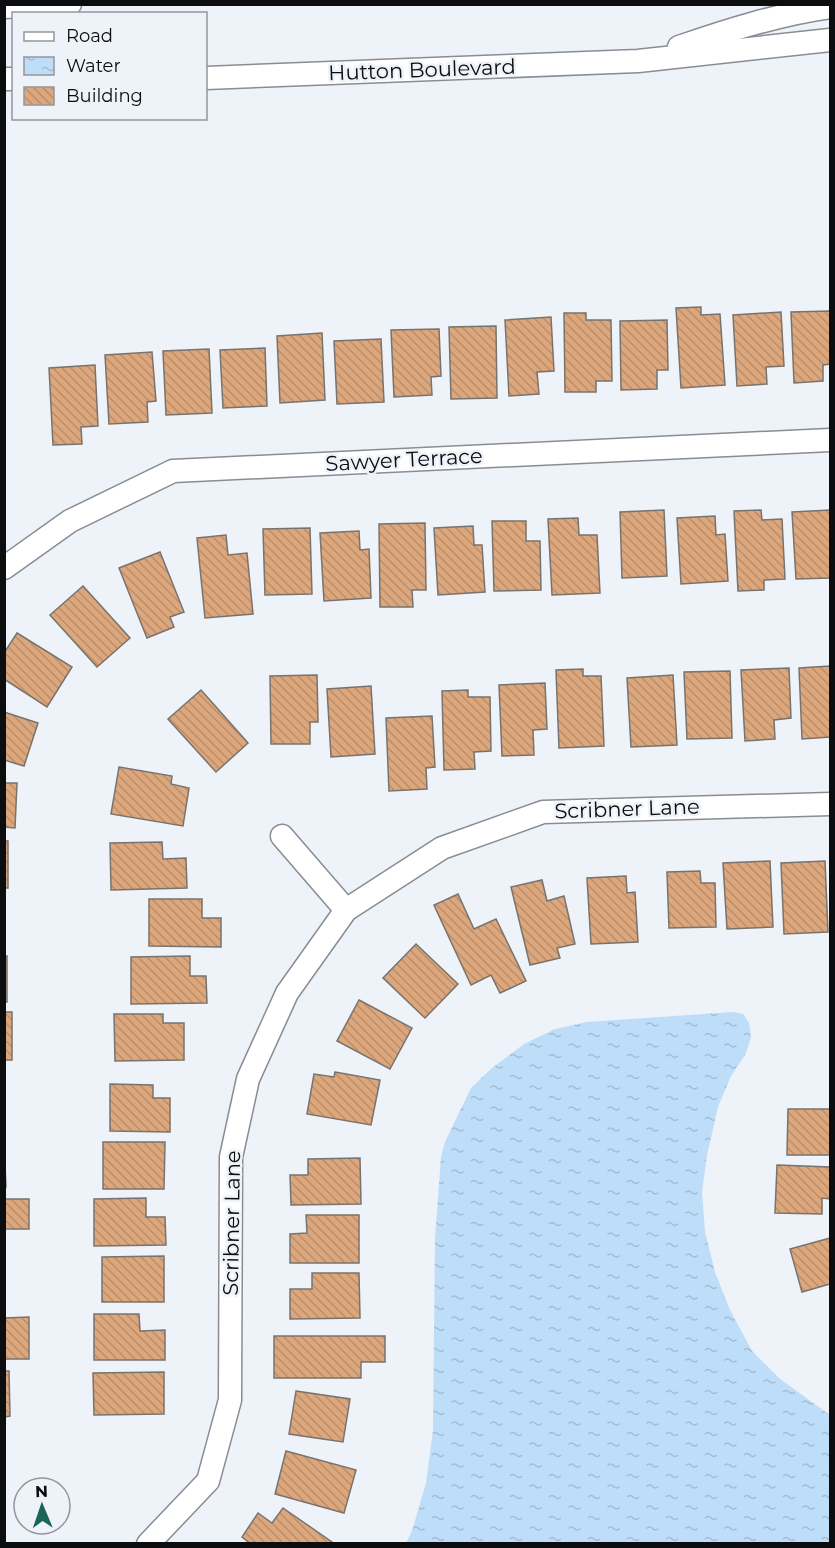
<svg xmlns="http://www.w3.org/2000/svg" width="835" height="1548" viewBox="0 0 835 1548" font-family="Montserrat,sans-serif">
<style>
.water{fill:url(#water-ripples)}
.building{fill:url(#building-back-hatch);stroke:#78736e;stroke-width:1.5}
.lines{fill:none;stroke-linecap:round;stroke-linejoin:round}
.minor-casing{stroke:#898d93;stroke-width:25}
.minor{stroke:#fff;stroke-width:22}
.labels{text-anchor:middle;stroke-width:5;stroke-linejoin:round;paint-order:stroke}
.street-label{font-size:21px;fill:#0c0d0f;stroke:#eef2f9}
</style>
<defs>
<pattern id="water-ripples" width="26" height="14" patternUnits="userSpaceOnUse" patternTransform="scale(1.5)"><rect width="26" height="14" fill="#beddf9"/><path d="M2 4q2-2 4 0t4 0M15 11q2-2 4 0t4 0" fill="none" stroke="#a2bcd4"/></pattern>
<pattern id="building-back-hatch" width="6" height="6" patternUnits="userSpaceOnUse" patternTransform="scale(1.5)"><rect width="6" height="6" fill="#dca77c"/><path d="M-1 5l2 2M0 0l6 6M5-1l2 2" fill="none" stroke="#bc8f6a"/></pattern>
</defs>
<rect width="100%" height="100%" fill="#eef2f9"/>
<path class="water" d="M733,1012L743,1014L749,1023L751,1038L745,1055L731,1076L718,1107L707,1155L702,1192L705,1232L715,1272L730,1310L752,1351L780,1379L830,1415V1543H406L412,1531L426,1483L433,1430L435,1238L441,1157L445,1142L471,1088L492,1068L524,1044L555,1029L587,1022Z"/>
<g class="building">
<path d="M701,307V315L720,314L725,385L681,388L676,308Z"/>
<path d="M830,311V364L823,365V381L794,383L791,312Z"/>
<path d="M781,312L784,366L766,367L767,384L737,386L733,315Z"/>
<path d="M564,313H586V320H611L612,381H596V392H565Z"/>
<path d="M551,317L554,371L537,372L539,394L509,396L505,320Z"/>
<path d="M667,320L668,370H657V389L621,390L620,321Z"/>
<path d="M496,326L497,398L451,399L449,327Z"/>
<path d="M439,329L441,376L431,377L432,395L394,397L391,330Z"/>
<path d="M322,333L325,400L280,403L277,336Z"/>
<path d="M381,339L384,402L337,404L334,341Z"/>
<path d="M265,348L267,406L223,408L220,350Z"/>
<path d="M209,349L212,413L166,415L163,351Z"/>
<path d="M152,352L156,401L147,402L148,422L109,424L105,355Z"/>
<path d="M95,365L98,426L81,427L82,444L53,445L49,368Z"/>
<path d="M664,510L667,576L622,578L620,512Z"/>
<path d="M761,510L762,520L782,519L785,579L764,580V590L738,591L734,511Z"/>
<path d="M830,510V578L796,579L792,512Z"/>
<path d="M715,516L716,535L725,534L728,581L681,584L677,518Z"/>
<path d="M578,518L579,535H597L600,593L552,595L548,519Z"/>
<path d="M492,521H526V541H540L541,590L494,591Z"/>
<path d="M425,523L426,590H412L413,607H380L379,524Z"/>
<path d="M473,526L474,545H482L485,592L438,595L434,528Z"/>
<path d="M310,528L312,594L265,595L263,529Z"/>
<path d="M359,531L360,550L369,549L371,598L324,601L320,533Z"/>
<path d="M226,535L228,555L247,553L253,614L205,618L197,538Z"/>
<path d="M160,552L184,612L170,617L174,627L147,638L119,568Z"/>
<path d="M83,586L130,638L97,667L50,615Z"/>
<path d="M17,633L72,667L47,707L4,679V653Z"/>
<path d="M830,666V737L802,739L799,668Z"/>
<path d="M789,668L791,718L774,720L775,739L745,741L741,670Z"/>
<path d="M583,669V676H601L604,746L559,748L556,670Z"/>
<path d="M730,671L732,738L687,739L684,672Z"/>
<path d="M317,675L318,722H310V744H271L270,676Z"/>
<path d="M673,675L677,745L631,747L627,678Z"/>
<path d="M545,683L547,729L533,730L534,755L502,756L499,685Z"/>
<path d="M371,686L375,754L331,757L327,689Z"/>
<path d="M201,690L248,743L216,772L168,719Z"/>
<path d="M468,690V697H490L491,751L474,752L475,769L444,770L442,691Z"/>
<path d="M4,712L38,723L24,766L4,760Z"/>
<path d="M432,716L435,767L426,768L427,789L389,791L386,718Z"/>
<path d="M119,767L172,776L171,784L189,788L183,826L111,814Z"/>
<path d="M4,783H17L15,828L4,827Z"/>
<rect x="4" y="841" width="4" height="47"/>
<path d="M162,842L163,859L186,858L187,888L111,890L110,843Z"/>
<path d="M770,861L773,927L727,929L723,863Z"/>
<path d="M825,861L828,932L784,934L781,863Z"/>
<path d="M700,871L701,883H715L716,927L669,928L667,872Z"/>
<path d="M626,876L627,893L635,892L638,942L591,944L587,878Z"/>
<path d="M542,880L547,901L564,896L575,944L557,948L560,958L530,965L511,887Z"/>
<path d="M458,894L474,929L496,919L526,981L500,993L491,975L471,985L434,905Z"/>
<path d="M149,899H202V918H221V947L149,946Z"/>
<path d="M416,944L458,984L425,1018L383,978Z"/>
<rect x="4" y="956" width="3" height="46"/>
<path d="M190,956V976H206L207,1003L131,1004V957Z"/>
<path d="M359,1000L412,1028L390,1069L337,1041Z"/>
<rect x="4" y="1012" width="8" height="48"/>
<path d="M114,1014H163V1023H184V1060L115,1061Z"/>
<path d="M335,1072L380,1080L371,1125L307,1114L314,1074L334,1077Z"/>
<path d="M110,1084L153,1085V1098H170V1132L110,1131Z"/>
<path d="M788,1109H830V1155H787Z"/>
<path d="M4,1142L6,1187H4Z"/>
<path d="M103,1142H165L164,1189H103Z"/>
<path d="M360,1158L361,1204L291,1205L290,1175H308V1159Z"/>
<path d="M777,1165L830,1167V1199L822,1198V1214L775,1213Z"/>
<path d="M146,1198V1217H165L166,1245L94,1246V1199Z"/>
<path d="M4,1199H29V1229H5V1245Z"/>
<path d="M306,1215H359V1263H290V1234L307,1233Z"/>
<path d="M830,1238V1284L802,1292L790,1249Z"/>
<path d="M164,1256V1302H102V1257Z"/>
<path d="M312,1273H359L360,1318L290,1319V1289H312Z"/>
<path d="M94,1314H139L140,1331L165,1330V1360H94Z"/>
<path d="M29,1317V1359H4V1318Z"/>
<path d="M274,1336H385V1362H361V1378H274Z"/>
<path d="M4,1371H9L10,1416L4,1417Z"/>
<path d="M164,1372V1414L94,1415L93,1373Z"/>
<path d="M296,1391L350,1399L343,1442L289,1434Z"/>
<path d="M286,1451L356,1470L344,1513L275,1494Z"/>
<path d="M283,1508L332,1542L331,1544H251L242,1537L258,1513L272,1523Z"/>
</g>
<g class="lines">
<g class="minor-casing">
<g id="minor">
<path d="M4,7L70,4"/>
<path d="M679,47C728,30 779,14 830,7"/>
<path d="M206,78L638,61L830,40"/>
<path d="M4,79H14"/>
<path d="M4,568L70,521L173,471L830,440"/>
<path d="M282,836L346,910"/>
<path d="M148,1544L208,1481L230,1400L231,1157L248,1079L287,993L346,910L442,848L543,812L830,804"/>
</g>
</g>
<use href="#minor" class="minor"/>
</g>
<g class="labels">
<g class="street-label">
<text transform="translate(422 70) rotate(-2)" y="7">Hutton Boulevard</text>
<text transform="translate(404 460) rotate(-3)" y="7">Sawyer Terrace</text>
<text transform="translate(627 809) rotate(-2)" y="7">Scribner Lane</text>
<text transform="translate(232 1223) rotate(-89)" y="7">Scribner Lane</text>
</g>
</g>
<rect width="835" height="1548" fill="none" stroke="#0c0d0f" stroke-width="12"/>
<rect x="12" y="12" width="195" height="108" fill="#eef2f9" stroke="#94969b" stroke-width="1.5"/>
<rect x="24" y="32" width="30" height="9" fill="#ffffff" stroke="#94969b" stroke-width="1.5"/>
<text x="66" y="42" font-size="18" fill="#0c0d0f">Road</text>
<rect x="24" y="57" width="30" height="18" fill="url(#water-ripples)" stroke="#94969b" stroke-width="1.5"/>
<text x="66" y="72" font-size="18" fill="#0c0d0f">Water</text>
<rect x="24" y="87" width="30" height="18" fill="url(#building-back-hatch)" stroke="#94969b" stroke-width="1.5"/>
<text x="66" y="102" font-size="18" fill="#0c0d0f">Building</text>
<g transform="translate(42 1506) rotate(358)"><circle r="28" fill="#eef2f9" stroke="#94969b" stroke-width="1.5"/>
<path d="M0-4.5L10 22L0 15L-10 22Z" fill="#1d6559"/>
<text y="-9" font-size="16" font-weight="bold" text-anchor="middle" fill="#0c0d0f">N</text>
</g>
</svg>
